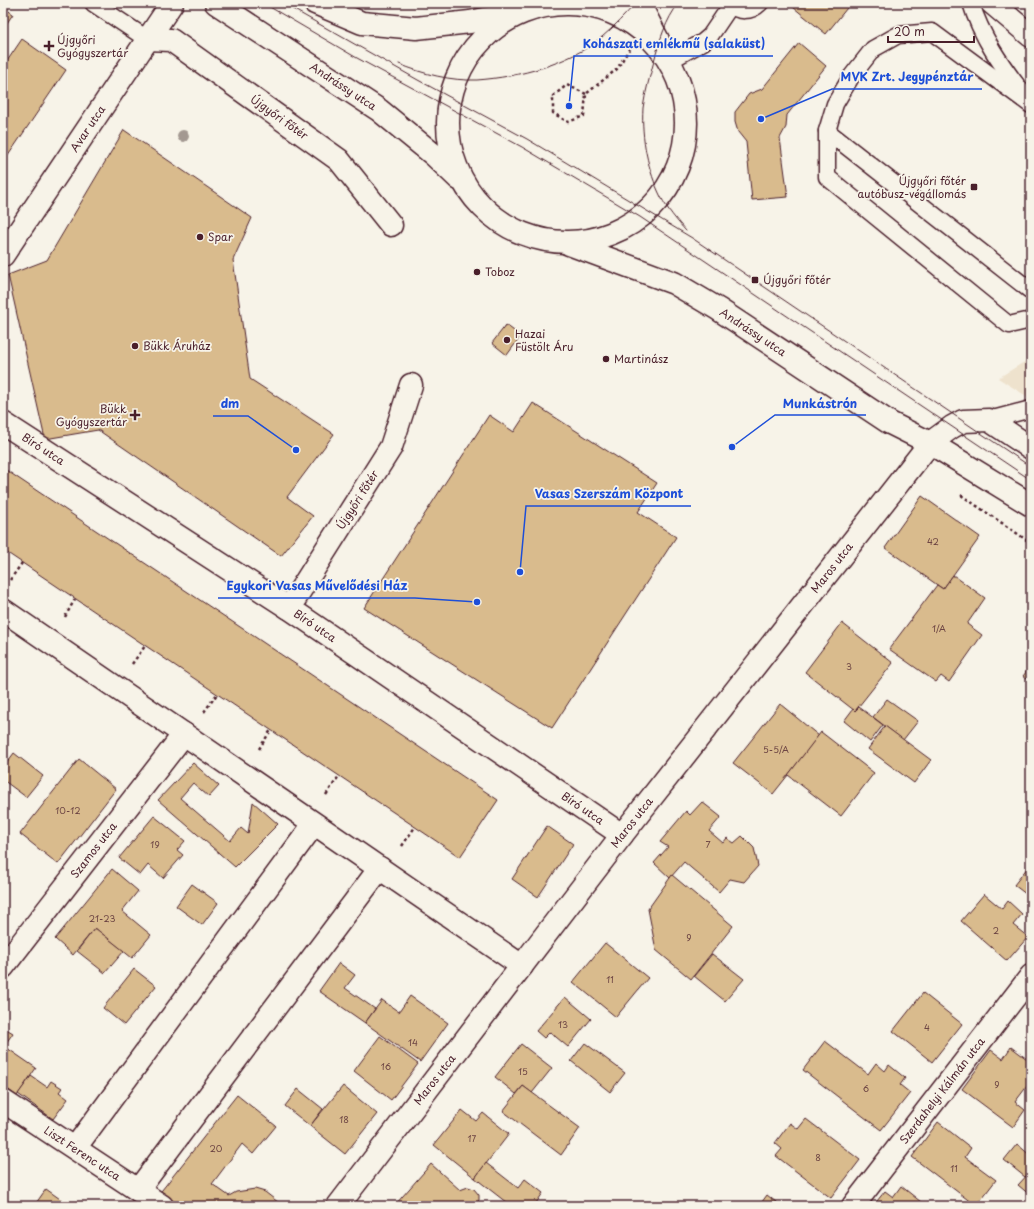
<svg xmlns="http://www.w3.org/2000/svg" width="1034" height="1209" viewBox="0 0 1034 1209" font-family="'Playpen Sans',sans-serif">
<style>
.built{fill:#eee2cd}
.building{fill:#d9bb8d;stroke:#4a1f2b}
.lines{fill:none;stroke-linecap:round;stroke-linejoin:round}
.lane-casing{stroke:#4a1f2b;stroke-width:19}
.street-casing{stroke:#4a1f2b;stroke-width:25}
.secondary-casing{stroke:#4a1f2b;stroke-width:25}
.path{stroke:#4a1f2b;stroke-width:2.5;stroke-dasharray:3 3;stroke-linecap:butt}
.lane{stroke:#f7f3e8;stroke-width:16}
.street{stroke:#f7f3e8;stroke-width:22}
.secondary{stroke:#f7f3e8;stroke-width:22}
.tram{stroke:#4a1f2b;stroke-width:1}
.tree{fill:#a39891}
.poi-dot{fill:#4a1f2b;stroke:#f7f3e8;stroke-width:1.5}
.labels{text-anchor:middle;stroke-width:3.5;stroke-linejoin:round;paint-order:stroke}
.number-label{font-size:9px;fill:#6e4644}
.poi-label{font-size:11px;fill:#4a1f2b;stroke:#f7f3e8;text-anchor:start}
.street-label{font-size:11px;fill:#4a1f2b;stroke:#f7f3e8}
.leader{fill:none;stroke:#1d4ed8;stroke-width:1.5}
.callout-dot{fill:#1d4ed8;stroke:#f7f3e8;stroke-width:1.5}
.callout-label{font-size:12px;text-anchor:middle;font-weight:bold;fill:#1d4ed8;stroke:#f7f3e8;stroke-width:3.5;stroke-linejoin:round;paint-order:stroke}
</style>
<rect width="100%" height="100%" fill="#f7f3e8"/>
<filter id="ink" filterUnits="userSpaceOnUse"><feTurbulence type="fractalNoise" baseFrequency=".025" numOctaves="2"/><feDisplacementMap in="SourceGraphic" scale="8" xChannelSelector="R" yChannelSelector="G"/><feConvolveMatrix kernelMatrix="1 2 1 2 8 2 1 2 1" color-interpolation-filters="sRGB"/></filter>
<g filter="url(#ink)">
<path class="built" d="M1031,358V399L998,378Z"/>
<g class="building">
<path d="M788,3H851L826,34Z"/>
<path d="M3,7L13,14L3,29Z"/>
<path d="M22,39L66,70L3,163V67Z"/>
<path d="M799,43L826,66L787,115L786,127L780,138L788,197L752,200L746,142L738,132L735,122V112L749,94L762,89Z"/>
<path d="M124,130L252,218L233,260L250,379L334,434L287,497L313,516L281,556L98,430L45,439L8,275L47,260Z"/>
<path d="M506,325L521,336L507,355L492,343Z"/>
<path d="M533,403L657,483L638,512L676,537L552,728L364,608L489,415L514,432Z"/>
<path d="M3,468L498,800L460,857L3,550Z"/>
<path d="M922,496L980,537L943,589L885,548Z"/>
<path d="M953,575L985,598L967,624L982,635L949,682L941,676L936,682L889,649L937,585L943,589Z"/>
<path d="M842,623L893,663L855,711L805,672Z"/>
<path d="M1031,666V682L1023,676Z"/>
<path d="M887,699L918,721L903,740L873,717Z"/>
<path d="M780,704L819,736L773,794L733,763Z"/>
<path d="M859,707L883,725L870,742L844,721L853,709L855,711Z"/>
<path d="M885,726L931,760L914,783L868,749Z"/>
<path d="M821,732L874,773L841,816L788,775Z"/>
<path d="M14,753L43,776L26,797L3,780V768Z"/>
<path d="M79,759L116,789L58,864L20,834Z"/>
<path d="M193,763L219,786L209,797L193,783L180,798L230,841L241,828L248,834L253,802L278,824L235,867L158,800Z"/>
<path d="M702,802L721,817L709,831L723,843L727,838L734,843L742,836L754,848L758,866L744,882L730,879L719,892L684,862L670,878L654,863L668,847L660,842L686,811L690,815Z"/>
<path d="M154,816L185,841L177,850L183,855L163,878L148,865L140,875L119,858Z"/>
<path d="M547,826L573,844L538,897L512,879Z"/>
<path d="M1031,863V898L1014,885Z"/>
<path d="M112,869L138,891L122,911L151,935L132,958L95,928L73,955L55,939Z"/>
<path d="M672,875L733,926L691,979L656,950L648,909Z"/>
<path d="M192,884L218,903L202,925L176,906Z"/>
<path d="M984,894L1002,909L1008,901L1022,914L1013,925L1028,937L1007,961L961,921Z"/>
<path d="M95,928L124,951L105,973L77,951Z"/>
<path d="M605,943L648,978L616,1017L573,982Z"/>
<path d="M712,954L744,979L725,1001L694,976Z"/>
<path d="M339,963L355,975L345,988L375,1009L365,1023L319,991Z"/>
<path d="M134,969L156,986L124,1025L103,1008Z"/>
<path d="M923,993L962,1024L932,1062L893,1031Z"/>
<path d="M410,996L448,1023L420,1062L365,1023L382,1000L399,1012Z"/>
<path d="M565,997L591,1019L568,1047L550,1032L544,1038L536,1031Z"/>
<path d="M3,1027L13,1033L4,1046L36,1068L17,1096L3,1086Z"/>
<path d="M380,1036L418,1064L391,1100L354,1071Z"/>
<path d="M825,1041L868,1074L876,1063L885,1071L889,1065L905,1078L900,1085L910,1093L881,1130L803,1070Z"/>
<path d="M585,1043L625,1073L610,1092L571,1061Z"/>
<path d="M521,1044L552,1068L532,1093L523,1086L516,1094L495,1077Z"/>
<path d="M1011,1047L1031,1062V1081L1015,1102L1025,1110L1013,1127L962,1089L991,1050L1003,1059Z"/>
<path d="M31,1076L47,1087L51,1081L62,1088L59,1092L68,1099L53,1119L18,1094Z"/>
<path d="M343,1086L377,1114L345,1154L310,1126Z"/>
<path d="M523,1086L580,1128L561,1155L503,1111Z"/>
<path d="M298,1089L323,1109L310,1126L285,1106Z"/>
<path d="M237,1095L276,1126L253,1154L242,1144L212,1184L229,1196L236,1192L255,1189L265,1192L283,1206H175L158,1195Z"/>
<path d="M462,1110L476,1121L483,1113L509,1134L475,1178L434,1145Z"/>
<path d="M806,1119L860,1160L831,1198L776,1156L782,1149L775,1143L790,1123L798,1129Z"/>
<path d="M938,1122L971,1148L965,1157L996,1180L976,1206L912,1157Z"/>
<path d="M1017,1144L1031,1156V1171L1025,1177L1004,1160Z"/>
<path d="M486,1163L518,1188L525,1179L543,1193L534,1206H511L475,1178Z"/>
<path d="M431,1164L460,1190L468,1187L474,1189L479,1195V1200L474,1206L395,1205Z"/>
<path d="M1031,1171V1196L1018,1185Z"/>
<path d="M901,1186L926,1206H873L885,1191L893,1197Z"/>
<path d="M46,1189L70,1206H34Z"/>
<path d="M767,1195L781,1206H759Z"/>
</g>
<g class="lines">
<g class="lane-casing">
<g id="lane">
<path d="M93,3L147,39"/>
<path d="M729,3C738,13 751,12 760,3"/>
<path d="M971,3C981,36 1001,65 1022,92"/>
<path d="M669,61L703,42L710,36L731,5"/>
<path d="M1031,105L932,32L898,35L873,49L851,77L835,104L827,131V177L1009,325L1031,320"/>
<path d="M827,131L1031,291"/>
<path d="M989,420L1031,409"/>
</g>
</g>
<g class="street-casing">
<g id="street">
<path id="s1" d="M147,39L171,40L339,160L391,225"/>
<path id="s2" d="M3,255L172,3"/>
<path id="s3" d="M3,423L289,608L622,835"/>
<path id="s4" d="M289,608L391,447L411,385"/>
<path d="M3,610L522,966"/>
<path id="s5" d="M3,967L184,734"/>
<path id="s6" d="M3,1101L162,1206"/>
<path d="M75,1148L314,824"/>
<path d="M138,1190L380,868"/>
<path id="s7" d="M338,1206L622,835L930,443L952,427L963,421L989,420L1031,448"/>
<path id="s8" d="M853,1206L1031,976"/>
</g>
</g>
<g class="secondary-casing">
<g id="secondary">
<path id="s9" d="M216,3L379,110L434,155L459,179"/>
<path d="M315,3L362,23L416,28L470,22L509,14"/>
<path d="M639,3L658,40"/>
<path d="M992,3L1031,36"/>
<circle cx="567" cy="123" r="119"/>
<path id="s10" d="M569,244L674,283L718,309L890,423L930,443L1031,505"/>
</g>
</g>
<g class="path">
<path d="M586,94L567,85L553,96V113L568,122L584,116L586,94L617,69L631,46"/>
<path d="M961,495L1031,543"/>
<path d="M10,580L22,563"/>
<path d="M65,617L75,599"/>
<path d="M132,664L145,646"/>
<path d="M204,712L217,694"/>
<path d="M259,749L271,730"/>
<path d="M326,795L339,776"/>
<path d="M402,846L415,827"/>
</g>
<use href="#lane" class="lane"/>
<use href="#street" class="street"/>
<use href="#secondary" class="secondary"/>
<g class="tram">
<path d="M263,3L357,58L522,147L640,217L1031,480"/>
<path d="M282,3L418,80L527,139L692,238L1031,467"/>
<path d="M679,3C665,21 660,40 654,61C650,76 645,93 643,108C641,138 648,171 661,197C667,209 677,221 686,231"/>
<path d="M399,64C423,74 451,81 477,80C519,77 569,64 602,37C614,27 625,15 636,3"/>
</g>
</g>
<circle class="tree" cx="183" cy="136" r="6"/>
</g>
<g class="poi-dot">
<path d="M47 40h4v4h4v4h-4v4h-4v-4h-4v-4h4z"/>
<rect x="970" y="183" width="8" height="8" rx="2"/>
<circle cx="200" cy="237" r="4"/>
<circle cx="477" cy="272" r="4"/>
<rect x="751" y="276" width="8" height="8" rx="2"/>
<circle cx="507" cy="340" r="4"/>
<circle cx="135" cy="346" r="4"/>
<circle cx="606" cy="359" r="4"/>
<path d="M133 409h4v4h4v4h-4v4h-4v-4h-4v-4h4z"/>
</g>
<g class="labels">
<g class="number-label">
<text x="933" y="545">42</text>
<text x="939" y="632">1/A</text>
<text x="849" y="670">3</text>
<text x="776" y="753">5-5/A</text>
<text x="68" y="814">10-12</text>
<text x="155" y="848">19</text>
<text x="708" y="848">7</text>
<text x="102" y="922">21-23</text>
<text x="996" y="934">2</text>
<text x="689" y="941">9</text>
<text x="610" y="983">11</text>
<text x="563" y="1028">13</text>
<text x="927" y="1031">4</text>
<text x="413" y="1046">14</text>
<text x="386" y="1070">16</text>
<text x="523" y="1075">15</text>
<text x="997" y="1088">9</text>
<text x="866" y="1092">6</text>
<text x="344" y="1123">18</text>
<text x="472" y="1142">17</text>
<text x="216" y="1152">20</text>
<text x="818" y="1161">8</text>
<text x="954" y="1172">11</text>
</g>
<g class="poi-label">
<text x="57" y="44">Újgyőri<tspan x="57" dy="13">Gyógyszertár</tspan></text>
<text x="966" y="185" text-anchor="end">Újgyőri főtér<tspan x="966" dy="13">autóbusz-végállomás</tspan></text>
<text x="208" y="241">Spar</text>
<text x="485" y="276">Toboz</text>
<text x="763" y="284">Újgyőri főtér</text>
<text x="515" y="338">Hazai<tspan x="515" dy="13">Füstölt Áru</tspan></text>
<text x="143" y="350">Bükk Áruház</text>
<text x="614" y="363">Martinász</text>
<text x="127" y="413" text-anchor="end">Bükk<tspan x="127" dy="13">Gyógyszertár</tspan></text>
</g>
<g class="street-label">
<text dy="4" stroke="none"><textPath href="#s9" startOffset="152">Andrássy utca</textPath></text>
<text dy="4" stroke="none"><textPath href="#s1" startOffset="157">Újgyőri főtér</textPath></text>
<text dy="4" stroke="none"><textPath href="#s2" startOffset="152">Avar utca</textPath></text>
<text dy="4" stroke="none"><textPath href="#s10" startOffset="205">Andrássy utca</textPath></text>
<text dy="4" stroke="none"><textPath href="#s3" startOffset="48">Bíró utca</textPath></text>
<text dy="4" stroke="none"><textPath href="#s4" startOffset="128">Újgyőri főtér</textPath></text>
<text dy="4" stroke="none"><textPath href="#s7" startOffset="807">Maros utca</textPath></text>
<text dy="4" stroke="none"><textPath href="#s3" startOffset="372">Bíró utca</textPath></text>
<text dy="4" stroke="none"><textPath href="#s3" startOffset="696">Bíró utca</textPath></text>
<text dy="4" stroke="none"><textPath href="#s7" startOffset="483">Maros utca</textPath></text>
<text dy="4" stroke="none"><textPath href="#s5" startOffset="148">Szamos utca</textPath></text>
<text dy="4" stroke="none"><textPath href="#s7" startOffset="159">Maros utca</textPath></text>
<text dy="4" stroke="none"><textPath href="#s8" startOffset="146">Szerdahelyi Kálmán utca</textPath></text>
<text dy="4" stroke="none"><textPath href="#s6" startOffset="95">Liszt Ferenc utca</textPath></text>
</g>
</g>
<path class="leader" d="M569 106L574 56H773M761 119L832 89H982M732 447L775 415H866M296 450L248 416H213M520 572L526 506H691M477 602L415 598H218"/>
<g class="callout-dot">
<circle cx="569" cy="106" r="4"/>
<circle cx="761" cy="119" r="4"/>
<circle cx="732" cy="447" r="4"/>
<circle cx="296" cy="450" r="4"/>
<circle cx="520" cy="572" r="4"/>
<circle cx="477" cy="602" r="4"/>
</g>
<g class="callout-label">
<text x="674" y="48">Kohászati emlékmű (salaküst)</text>
<text x="907" y="81">MVK Zrt. Jegypénztár</text>
<text x="820" y="408">Munkástrón</text>
<text x="230" y="408">dm</text>
<text x="609" y="498">Vasas Szerszám Központ</text>
<text x="317" y="590">Egykori Vasas Művelődési Ház</text>
</g>
<rect width="1034" height="1209" fill="none" stroke="#f7f3e8" stroke-width="16"/>
<rect x="8" y="8" width="1018" height="1193" fill="none" stroke="#4a1f2b" stroke-width="1.5" filter="url(#ink)"/>
<path d="M888 36v6h86v-6" fill="none" stroke="#4a1f2b" stroke-width="2"/>
<text x="894" y="36" font-size="12" fill="#4a1f2b" stroke="#f7f3e8" stroke-width="3" paint-order="stroke">20 m</text>
</svg>
